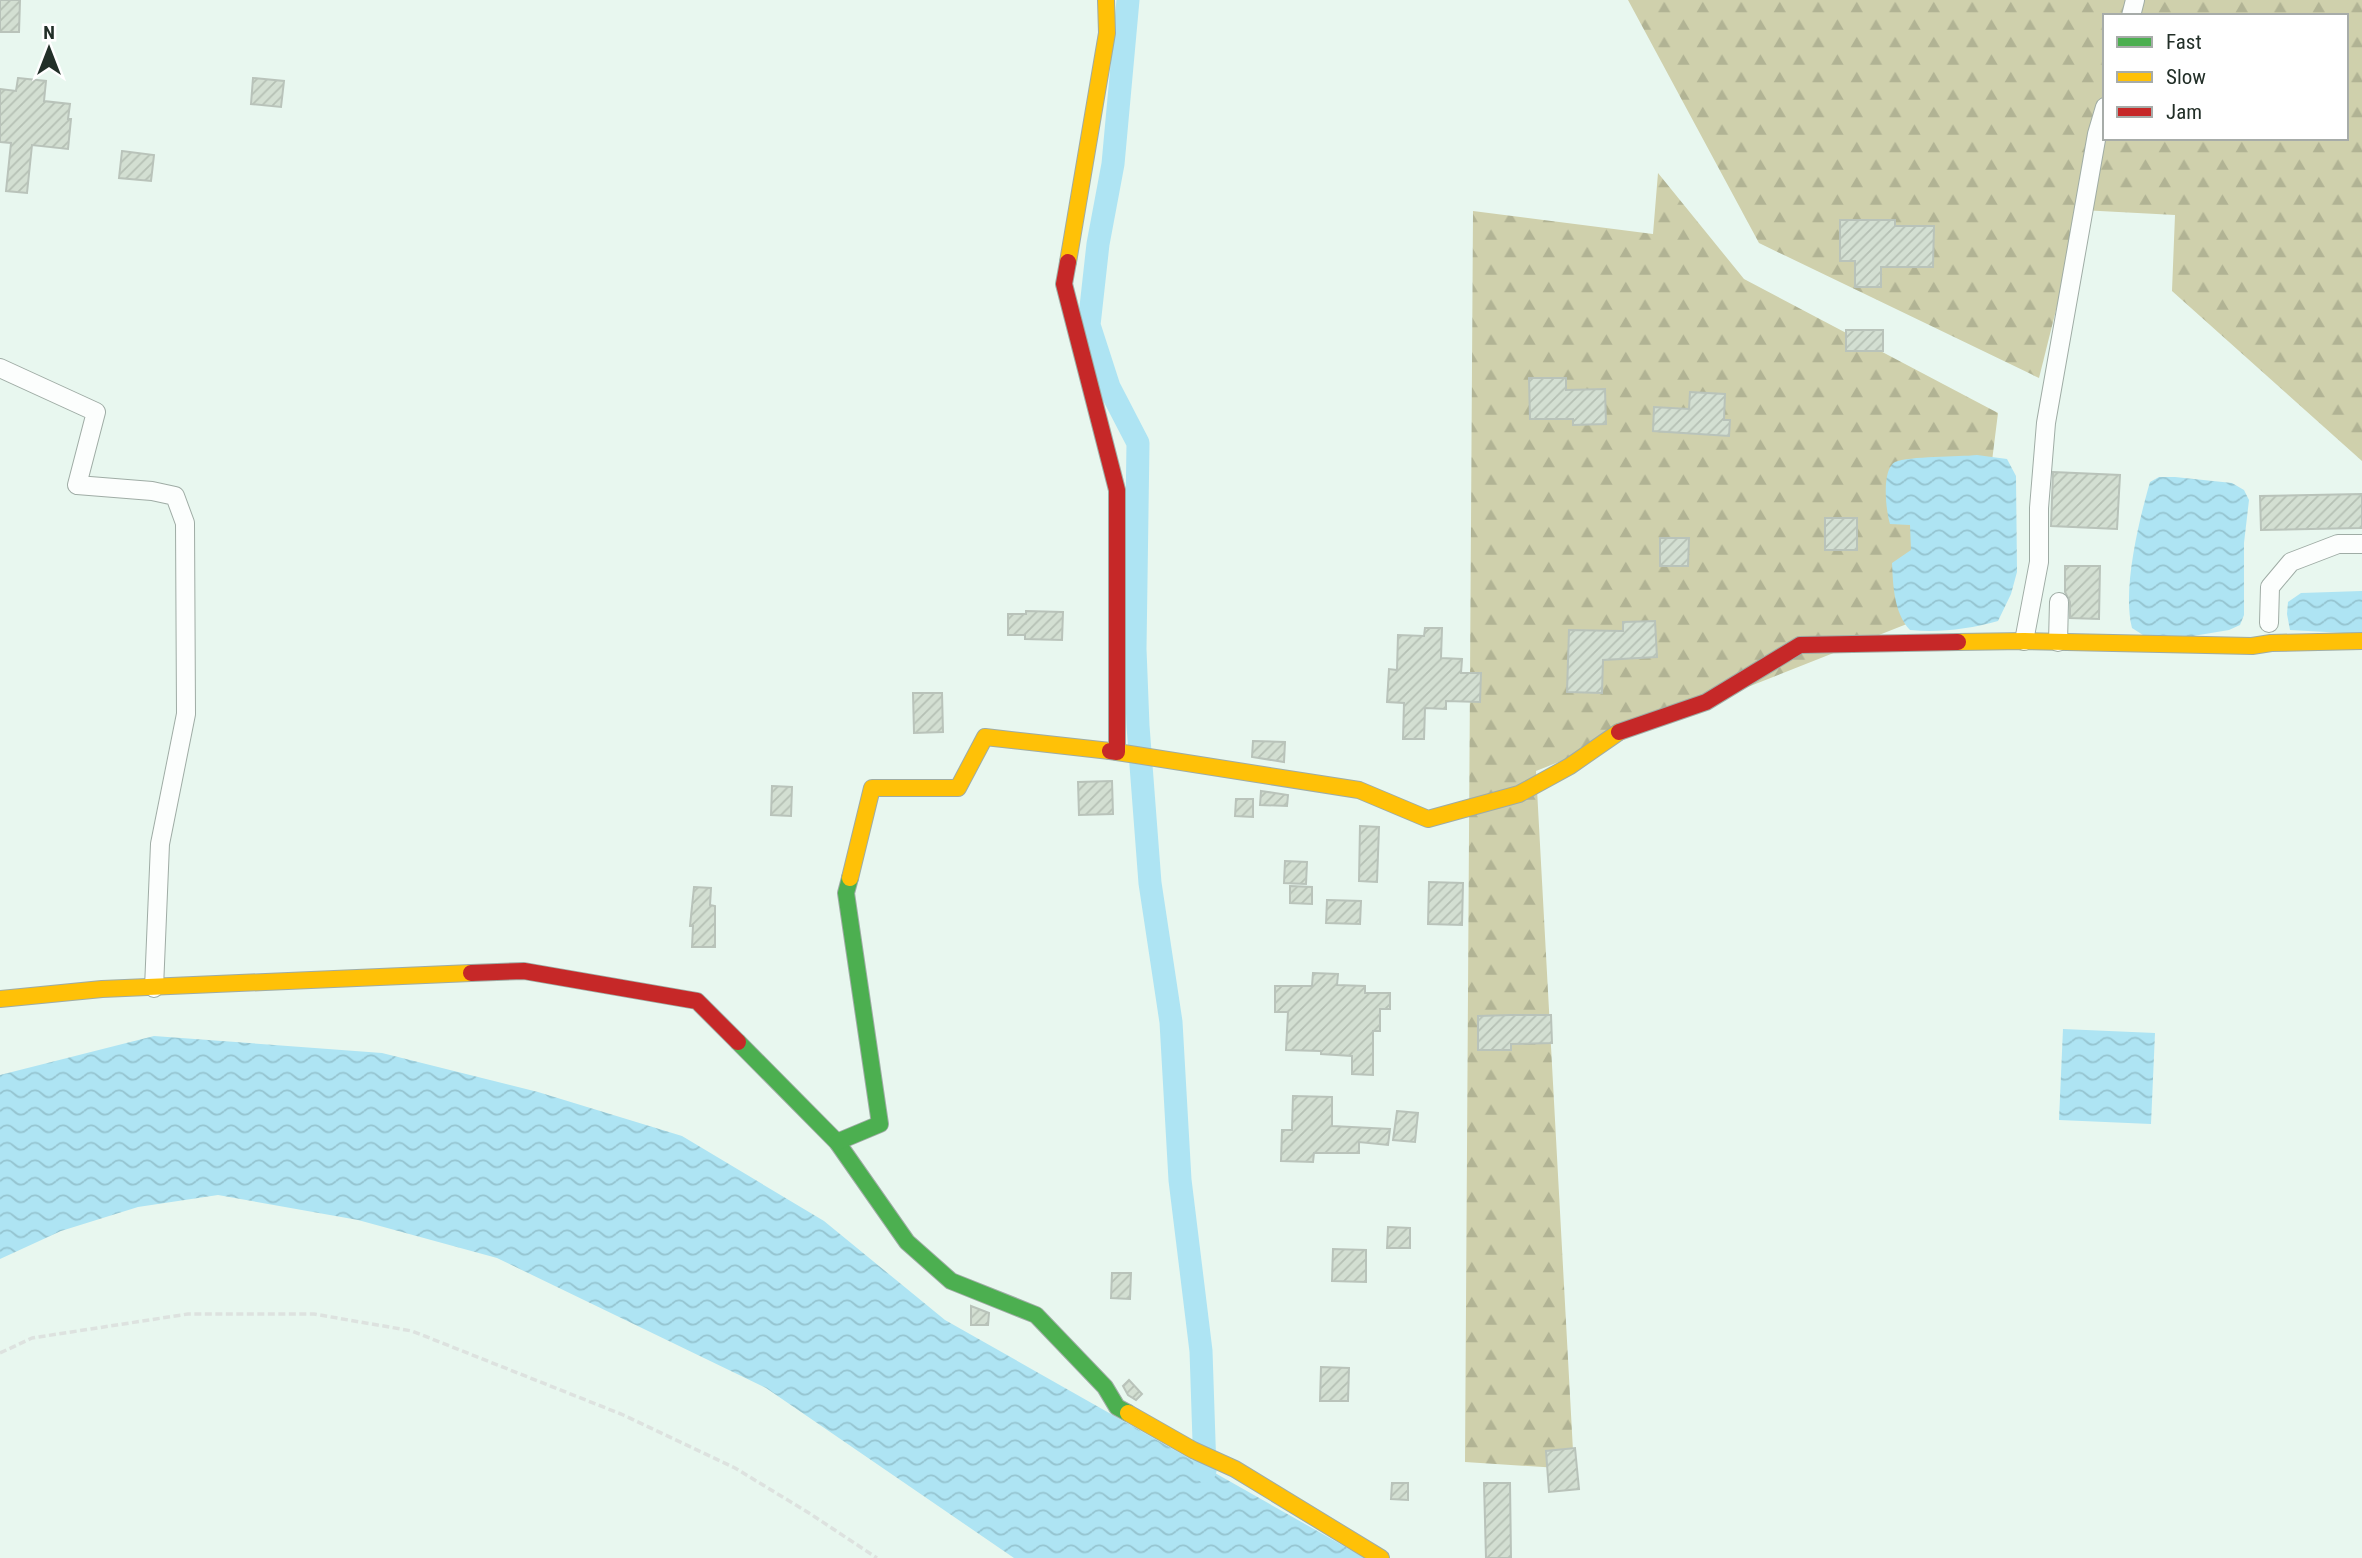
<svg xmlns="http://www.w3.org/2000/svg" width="2362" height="1558" viewBox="0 0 2362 1558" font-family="'Roboto Condensed',sans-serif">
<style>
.forest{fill:url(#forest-firs);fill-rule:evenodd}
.water{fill:url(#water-waves)}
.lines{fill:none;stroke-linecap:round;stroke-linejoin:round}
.canal{stroke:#aee4f3;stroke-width:23}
.building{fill:url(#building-hatch);stroke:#b9c3ba;stroke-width:2}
.street-casing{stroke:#9faca5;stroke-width:20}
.fast-casing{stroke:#9faca5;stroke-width:18}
.slow-casing{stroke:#9faca5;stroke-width:18}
.jam-casing{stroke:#9faca5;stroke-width:18}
.path{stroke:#dde2df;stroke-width:3.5;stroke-dasharray:7 3.5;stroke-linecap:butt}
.street{stroke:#fcfefd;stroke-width:18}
.fast{stroke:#4caf50;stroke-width:16}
.slow{stroke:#ffc107;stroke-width:16}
.jam{stroke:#c62828;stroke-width:16}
</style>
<defs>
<pattern id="forest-firs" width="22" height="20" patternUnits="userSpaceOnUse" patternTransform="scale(1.75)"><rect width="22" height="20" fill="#cfd0ac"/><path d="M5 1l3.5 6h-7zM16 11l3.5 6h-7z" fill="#b1b394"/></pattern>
<pattern id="water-waves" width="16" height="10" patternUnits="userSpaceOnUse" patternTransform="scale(1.75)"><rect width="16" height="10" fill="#aee4f3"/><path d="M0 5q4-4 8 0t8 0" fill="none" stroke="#95c4d0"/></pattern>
<pattern id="building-hatch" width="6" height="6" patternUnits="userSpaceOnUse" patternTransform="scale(1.75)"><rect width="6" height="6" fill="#d3dfd2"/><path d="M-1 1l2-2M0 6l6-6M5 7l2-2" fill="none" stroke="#b5c0b4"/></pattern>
</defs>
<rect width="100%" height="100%" fill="#e8f7ef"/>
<g class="forest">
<path d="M1628,0H2362V461L2172,291L2175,215L2081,210L2039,378L1759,243ZM2105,16H2346V138H2105Z"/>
<path d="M1658,173L1744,279L1998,413L1975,597L1536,771L1574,1469L1465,1462L1473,211L1653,234Z"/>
</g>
<g class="water">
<path d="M1977,455L2007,459L2016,476L2017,572L2011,594L1998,621C1969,629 1939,633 1910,630C1894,613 1893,586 1892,563L1911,550L1910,525L1890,524C1886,511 1881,470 1895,462C1909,456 1959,457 1977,455Z"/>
<path d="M2159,477H2175L2232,483L2244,490L2249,500L2244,543V615L2240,625L2229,630L2193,636L2143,635L2132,628C2122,590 2139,520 2150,482Z"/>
<path d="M2362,591V634L2290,630L2287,614L2288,602L2301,593Z"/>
<path d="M2063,1029L2155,1033L2151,1124L2059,1120Z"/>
<path d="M154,1036L382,1053L538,1092L682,1136L824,1221L945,1320L1365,1558H1014L766,1388L497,1258L358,1220L218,1195L138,1207L61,1231L0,1259V1075Z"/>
</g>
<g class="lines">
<path class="canal" d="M1128,0L1113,164L1098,244L1089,325L1109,387L1138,443L1135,649L1138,726L1150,883L1171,1022L1180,1180L1201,1351L1205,1471"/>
</g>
<g class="building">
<path d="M0,0H20L19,32H0Z"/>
<path d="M18,78L46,81L44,101L70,104L68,119H71L68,149L32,145L27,193L6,191L11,143L0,142V89L16,91Z"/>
<path d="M253,78L284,81L281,107L251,104Z"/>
<path d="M122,151L154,155L151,181L119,178Z"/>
<path d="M1840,220H1895V226H1934L1933,267H1881V287H1855V261H1840Z"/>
<rect x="1846" y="330" width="37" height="21"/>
<path d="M1529,378H1566V390L1605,389L1606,424L1573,425V419H1530Z"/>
<path d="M1690,392L1725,394L1724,420H1730L1729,436L1653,431L1654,407L1689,409Z"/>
<path d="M2053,472L2120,475L2117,529L2051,526Z"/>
<path d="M2362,494V528L2261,530L2260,496Z"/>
<rect x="1825" y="518" width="32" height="32"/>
<path d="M1660,538H1689L1688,566H1660Z"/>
<path d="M2065,566H2100L2099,619L2070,618V602L2065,592Z"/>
<path d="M1026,611L1063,612L1062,640L1025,639V635H1008V614H1026Z"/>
<path d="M1655,621L1657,657L1603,660L1602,693L1567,692L1569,630L1623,631V622Z"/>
<path d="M1425,628H1442L1441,658L1462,659L1461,673H1481L1480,702L1446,701V709L1425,708L1424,739H1403L1404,703L1387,702L1389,669L1397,670L1398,635L1424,636Z"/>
<path d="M913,693H942L943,732L914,733Z"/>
<path d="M1253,741L1285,742L1284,762L1252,757Z"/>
<path d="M1112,781L1113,814L1079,815L1078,782Z"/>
<path d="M772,786L792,787L791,816L771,815Z"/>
<path d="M1261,791L1288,795L1287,806L1260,805Z"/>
<path d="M1236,799H1253V817L1235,816Z"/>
<path d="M1360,826L1379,827L1377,882L1359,881Z"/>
<path d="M1285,861L1307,862L1306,884L1284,883Z"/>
<path d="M1429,882L1463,883L1462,925L1428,924Z"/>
<path d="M1290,886L1312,887V904L1290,903Z"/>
<path d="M694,887L711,888L710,905L715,906V947H692L693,926H690Z"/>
<path d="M1327,900L1361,901L1360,924L1326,923Z"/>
<path d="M1313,973L1338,974L1337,985L1365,986V993H1390V1009H1380V1031H1373V1075L1352,1074V1056L1321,1054V1051L1286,1050L1288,1012H1275V986H1312Z"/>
<path d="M1511,1015H1551L1552,1043L1511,1044V1050H1478V1016Z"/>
<path d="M1293,1096L1332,1097V1126L1390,1129L1388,1145L1359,1142V1153H1314L1313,1162L1281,1161L1282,1130H1292Z"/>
<path d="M1397,1111L1418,1113L1415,1142L1393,1140Z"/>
<path d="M1388,1227L1410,1228V1248H1387Z"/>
<path d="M1333,1249L1366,1250V1282L1332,1281Z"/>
<path d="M1112,1273H1131L1130,1299L1111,1298Z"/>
<path d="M971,1306L989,1313L988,1325H971Z"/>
<path d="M1321,1367L1349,1368L1348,1401H1320Z"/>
<path d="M1129,1380L1142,1394L1136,1400L1128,1395L1123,1386Z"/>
<path d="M1575,1448L1579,1489L1549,1492L1546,1451Z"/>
<path d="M1392,1483H1408V1500L1391,1499Z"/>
<path d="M1484,1483H1510L1511,1558H1486Z"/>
</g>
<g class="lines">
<g class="street-casing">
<g id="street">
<path d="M2131,16L2135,0"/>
<path d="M0,368L96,412L77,485L152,491L175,496L185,523L186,714L160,844L154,988"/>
<path d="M2269,623L2270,587L2291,562L2338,544H2362"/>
<path d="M2024,641L2039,562V508L2046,423L2097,134L2105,107"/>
<path d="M2058,642L2059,602"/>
</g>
</g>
<g class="fast-casing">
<g id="fast">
<path d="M738,1042L837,1142L907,1242L951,1281L1036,1315L1105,1387L1117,1407L1128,1413"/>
<path d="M837,1142L880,1124L846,893L850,878"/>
</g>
</g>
<g class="slow-casing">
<g id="slow">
<path d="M1068,262L1107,33L1106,0"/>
<path d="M1958,642L2024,641L2252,646L2271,643L2362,641"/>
<path d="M1117,752L1359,790L1428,819L1519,794L1570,766L1619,732"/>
<path d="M850,878L872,788H958L985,737L1110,751"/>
<path d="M0,999L102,989L471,973"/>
<path d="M1128,1413L1193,1450L1235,1469L1381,1558"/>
</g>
</g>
<g class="jam-casing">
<g id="jam">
<path d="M1068,262L1064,284L1117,490V752L1110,751"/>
<path d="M1619,732L1706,702L1800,645L1958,642"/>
<path d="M471,973L524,971L697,1001L738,1042"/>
</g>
</g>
<path class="path" d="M0,1353L32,1338L188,1314H314L412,1331L621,1414L735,1468L809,1513L877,1558"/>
<use href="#street" class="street"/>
<use href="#fast" class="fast"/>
<use href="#slow" class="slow"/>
<use href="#jam" class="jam"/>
</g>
<rect x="2103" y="14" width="245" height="126" fill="#ffffff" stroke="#a7aca9" stroke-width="2"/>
<rect x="2117" y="37" width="35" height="10" fill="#4caf50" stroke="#a7aca9" stroke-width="2"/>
<text x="2166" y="49" font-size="21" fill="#222f28">Fast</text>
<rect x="2117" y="72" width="35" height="10" fill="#ffc107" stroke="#a7aca9" stroke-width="2"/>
<text x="2166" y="84" font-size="21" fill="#222f28">Slow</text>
<rect x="2117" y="107" width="35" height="10" fill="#c62828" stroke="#a7aca9" stroke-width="2"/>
<text x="2166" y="119" font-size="21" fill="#222f28">Jam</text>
<g transform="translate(49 49)" stroke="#ffffff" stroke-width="5" paint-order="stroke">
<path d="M0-5L12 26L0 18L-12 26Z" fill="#222f28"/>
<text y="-10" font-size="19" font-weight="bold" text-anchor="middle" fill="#222f28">N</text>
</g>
</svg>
